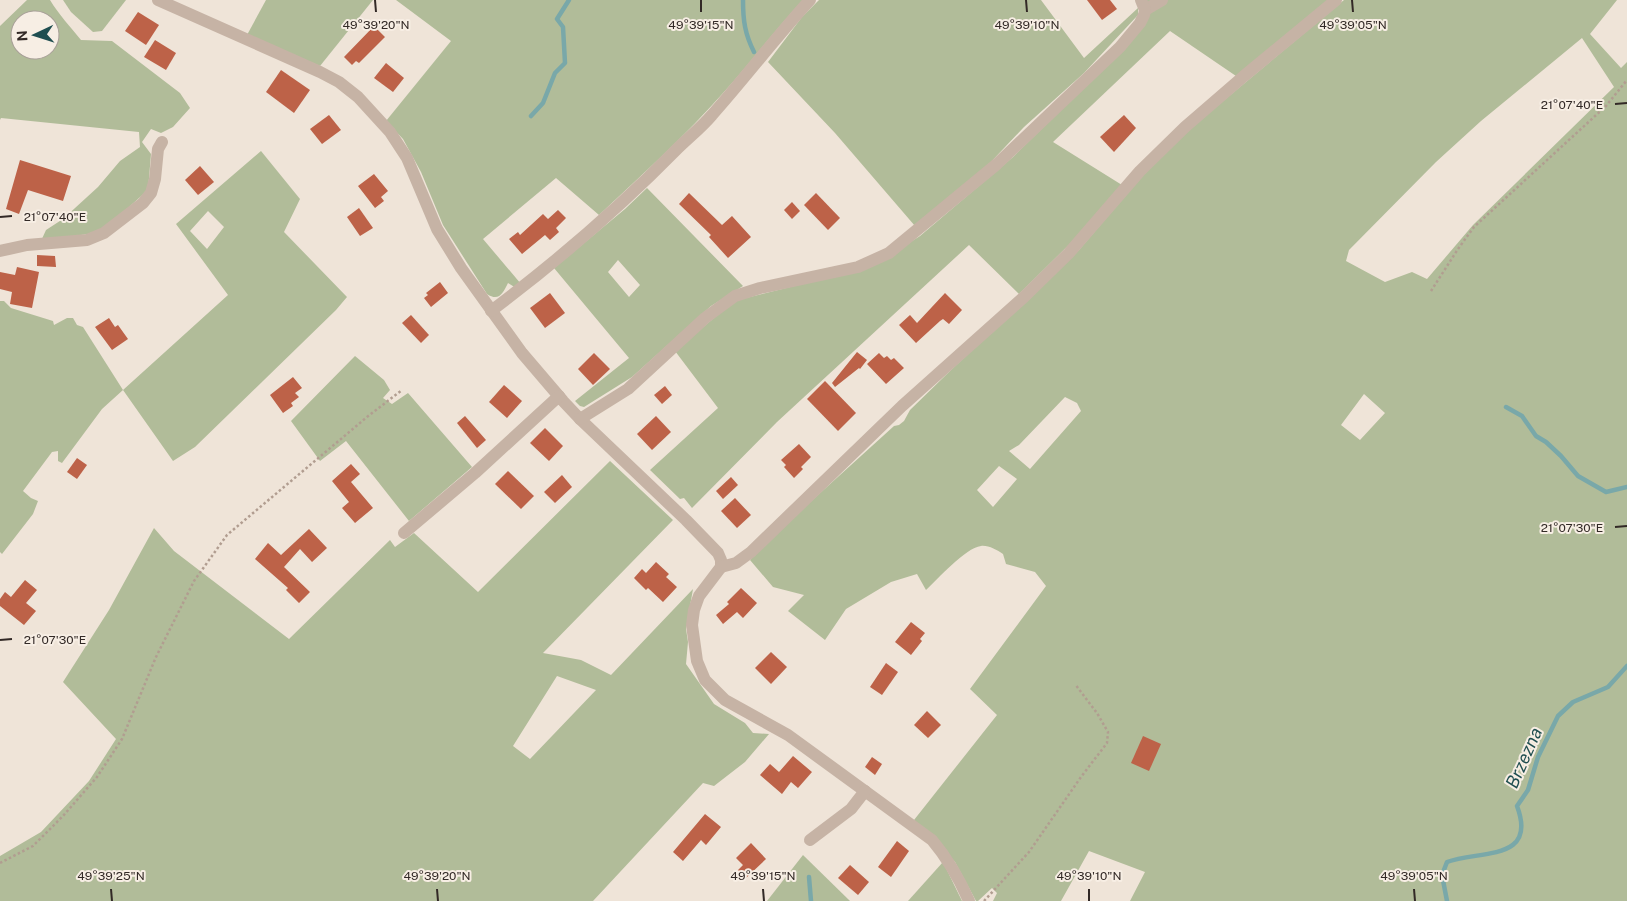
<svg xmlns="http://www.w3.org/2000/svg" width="1627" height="901" viewBox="0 0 1627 901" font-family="'Public Sans',sans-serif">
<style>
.green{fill:#b1bc99;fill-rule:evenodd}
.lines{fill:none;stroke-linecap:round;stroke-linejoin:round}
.stream{stroke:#79a8a9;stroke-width:4.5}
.building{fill:#bd6248}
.path{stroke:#b19d90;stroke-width:2.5;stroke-dasharray:2.5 2.5;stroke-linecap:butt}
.minor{stroke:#c6b3a5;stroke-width:12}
.ticks{fill:none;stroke:#322926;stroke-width:2}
.labels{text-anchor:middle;stroke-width:4;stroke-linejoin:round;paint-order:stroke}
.water-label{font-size:18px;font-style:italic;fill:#1f4e50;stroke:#f7eee4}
.ticks-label{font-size:12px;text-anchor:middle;fill:#322926;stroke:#f7eee4;stroke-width:4;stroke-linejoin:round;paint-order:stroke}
</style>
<rect width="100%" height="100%" fill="#efe4d8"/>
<g class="green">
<path d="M27,0H50C59,15 70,26 81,40L112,41L180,93L190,108L173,127L161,133L151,129L142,142L151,154L148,190L101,232L41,241L46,230L63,219L98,187L120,161L140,147L139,132L1,118L0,120V26ZM20,20H50V50H20Z"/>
<path d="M63,0H126L102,31L93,32L71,12Z"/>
<path d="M266,0H373L320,66L247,35Z"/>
<path d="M396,0H803C775,30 751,62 724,92C685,136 642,175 599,215L556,178L483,239L521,284L516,288L508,283C503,293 499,302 487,294L443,225L421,172L403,139L386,121L451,41Z"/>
<path d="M819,0H1041L1084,58L1138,8V15L1084,73L1024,127L989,164L915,226L835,133L768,62L802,17Z"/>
<path d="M1147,0H1329L1236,76L1170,31L1053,142L1122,185L1087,227L1019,294L969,245L777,422L692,508L684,498L680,499L650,470L718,408L675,351L734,301L871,267L920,236L1013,157L1116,56Z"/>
<path d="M1344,0H1617L1590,34L1621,68L1627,62V901H1130L1145,872L1089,851L1061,901H993L997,893L992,888L978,901H976L955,862L914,820L997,715L970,689L1046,586L1035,572L1006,564L1003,554C997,550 988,545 981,546C965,548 938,579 926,590L917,574L891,582L846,609L825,640L788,611L804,595L773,587L750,560L797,514L894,426L899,425L904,421L910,410L950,371L1079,250L1142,176L1174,142ZM1582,38L1614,87L1473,225L1427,279L1412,272L1385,282L1346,261L1349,250L1436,162L1481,121ZM1364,394L1385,413L1360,440L1341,425ZM1065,397L1077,403L1081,411L1030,469L1009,451L1019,445ZM999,466L1017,479L993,507L977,490Z"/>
<path d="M261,151L300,199L284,232L347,297L336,310L195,447L173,461L123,390L102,409L62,463L58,461V451L52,452L23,491L31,498L38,501L33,514L2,554L0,552V301H4L11,308L53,321L54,325L67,318H73L77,325L83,327L123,390L228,295L176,224ZM208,211L224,227L207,249L190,231Z"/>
<path d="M647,188L743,286L711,306L632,377L584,407L580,406L575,401L629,358L554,268L625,209ZM618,260L640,285L629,297L608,272Z"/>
<path d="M355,356L384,380L390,390L383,398L392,404L408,393L472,467L409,521L346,441L320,461L291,421Z"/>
<path d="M610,461L673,520L543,653L581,660L611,675L693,589L686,629L688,642L686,664L714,704L745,723L753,733L769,734L745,762L714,786L703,783L593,901H0V856L41,832L89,781L116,739L63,682L109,610L154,528L174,551L289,639L390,540L395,547L414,533L478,592ZM557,676L596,690L530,759L513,746Z"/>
<path d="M803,855L850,901H767Z"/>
<path d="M943,862L962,901H908Z"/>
</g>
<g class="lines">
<g class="stream">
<path d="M743,0C743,21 745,34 754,52"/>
<path d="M531,116L543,103L555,73L565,63L563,27L557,19L569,0"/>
<path d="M1506,407L1522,416L1536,436L1546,442L1561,456L1578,476L1606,492L1627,487"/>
<path d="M809,877L811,901"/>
<path d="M1447,901L1442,875L1447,862C1479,850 1538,862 1517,806L1528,790L1538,757L1558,716L1573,702L1608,687L1627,666"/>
</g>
</g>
<g class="building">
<path d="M1087,0H1110L1117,9L1102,20Z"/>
<path d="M138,12L159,25L146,45L125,31Z"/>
<path d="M374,26L385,37L359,63L356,61L352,65L344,57Z"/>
<path d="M155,40L176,53L166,70L144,57Z"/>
<path d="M386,63L404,78L393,92L374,78Z"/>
<path d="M281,70L310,90L294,113L266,92Z"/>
<path d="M329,115L341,130L322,144L310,129Z"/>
<path d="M1124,115L1136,128L1114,152L1100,137Z"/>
<path d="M20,160L71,176L63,201L28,190L19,214L6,209Z"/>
<path d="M200,166L214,182L198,195L185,180Z"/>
<path d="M374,174L388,191L381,197L384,201L375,208L358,186Z"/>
<path d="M689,193L722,225L732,216L751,237L728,258L709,237L711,235L679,204Z"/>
<path d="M816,193L840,218L828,230L804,205Z"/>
<path d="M792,202L800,211L792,219L784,210Z"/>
<path d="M359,208L373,228L360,236L347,217Z"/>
<path d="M558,210L566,218L556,228L559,232L550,240L545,235L522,254L509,239L518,232L520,235L543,214L548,219Z"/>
<path d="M37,255L55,256L56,267L37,266Z"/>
<path d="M17,267L39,272L32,308L10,304L12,292L0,289V272L15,275Z"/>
<path d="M440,282L448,293L431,307L424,298L428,295L426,293Z"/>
<path d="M550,293L565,313L545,328L530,308Z"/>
<path d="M945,293L962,310L949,324L943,319L940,321L916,343L899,325L910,315L917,323Z"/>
<path d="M411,315L429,335L421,343L402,323Z"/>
<path d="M109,318L115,327L118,325L128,339L112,350L95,327Z"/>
<path d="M857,352L867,360L860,369L859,368L835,387L832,383Z"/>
<path d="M594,353L610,369L593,385L578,369Z"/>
<path d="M879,353L884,358L887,356L891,360L894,358L904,368L886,384L867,364Z"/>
<path d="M293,377L302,388L295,393L299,397L291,403L293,406L283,413L270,395Z"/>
<path d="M825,381L856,413L838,431L807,399Z"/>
<path d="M504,385L522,401L507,418L489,402Z"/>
<path d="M665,386L672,395L662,404L654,395Z"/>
<path d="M465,416L486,440L477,448L457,423Z"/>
<path d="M656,416L671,432L652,450L637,434Z"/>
<path d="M545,428L563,446L549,461L530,443Z"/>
<path d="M799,444L811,457L801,467L803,469L794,478L784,467L786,465L781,460Z"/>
<path d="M77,458L87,465L77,479L67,472Z"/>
<path d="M351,464L360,474L351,482L373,508L355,523L342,508L349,502L332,481Z"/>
<path d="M508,471L534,496L521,509L495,484Z"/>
<path d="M562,475L572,487L555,503L544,492Z"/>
<path d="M731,477L738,485L723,499L716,491Z"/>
<path d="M735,498L751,515L737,528L721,511Z"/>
<path d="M309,529L327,548L312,562L300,549L284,567L310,592L299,603L286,590L288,588L255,559L268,543L281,555Z"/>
<path d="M656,562L669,574L666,577L677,587L663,602L648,588L646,590L634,578L642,569L646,573Z"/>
<path d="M25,580L37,590L26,603L36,611L24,625L0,606V599L5,592L11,597Z"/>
<path d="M741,588L757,603L743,618L737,612L723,624L716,615L729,604L727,602Z"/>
<path d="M911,622L925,633L920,639L922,641L911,655L895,642Z"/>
<path d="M771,652L787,667L771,684L755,668Z"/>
<path d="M886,663L898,672L882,695L870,687Z"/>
<path d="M927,711L941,725L928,738L914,725Z"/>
<path d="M1143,736L1161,744L1149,771L1131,763Z"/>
<path d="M793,756L812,772L798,788L791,782L782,794L760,775L770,764L779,772Z"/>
<path d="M872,757L882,764L875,775L865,767Z"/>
<path d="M705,814L721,827L706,845L701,840L683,861L673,852Z"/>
<path d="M897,841L909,851L891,877L878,867Z"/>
<path d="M751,843L766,859L746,878L738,870L743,865L736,858Z"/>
<path d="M850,865L869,882L858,895L838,878Z"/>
</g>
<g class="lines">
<g class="path">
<path d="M1431,291L1458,249L1474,227L1606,106L1627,80"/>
<path d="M0,863L33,846L63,816L97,777L122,739L156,657L194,581L227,535L367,417L402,390"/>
<path d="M984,901L1029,852L1081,777L1107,743L1108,732L1097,713L1075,684"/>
</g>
<g class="minor">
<path d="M158,0L320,72L339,82L358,97L390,132L407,158L437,229L461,268L522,353L563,401L580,419L686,520L718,553L721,560V567L699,596L694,610L692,625L697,661L705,680L725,700L788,735L932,840C948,859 959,878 969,901"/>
<path d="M1145,10L1162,0"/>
<path d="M0,251L27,245L87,240L104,233L143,203L151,193L155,179L158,149L162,142"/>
<path d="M491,311C556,262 619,208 676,150C688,138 701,128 712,115C745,78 776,37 810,0"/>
<path d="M580,419L628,389L705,318L735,296L760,288L858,267L889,253L997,164L1120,47L1140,23L1144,15L1145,10L1141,0"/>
<path d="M404,533L475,473L559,396"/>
<path d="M721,567L736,563L751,552L902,406L1024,297L1069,253L1140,171L1185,127L1244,76L1336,0"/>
<path d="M810,840L851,809L865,791"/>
</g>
</g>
<path class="ticks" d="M375,0L376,12M701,0V12M1026,0L1027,12M1352,0L1353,12M1615,104L1627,103M0,217L12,216M1615,527L1627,526M0,640L12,639M111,889L112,901M437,889L438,901M763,889L764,901M1089,889V901M1414,889L1415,901"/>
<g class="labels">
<g class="water-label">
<text transform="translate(1524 758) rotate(-66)" y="6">Brzezna</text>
</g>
</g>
<g class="ticks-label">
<text x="376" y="29">49°39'20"N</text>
<text x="701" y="29">49°39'15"N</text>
<text x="1027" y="29">49°39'10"N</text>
<text x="1353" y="29">49°39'05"N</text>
<text x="1572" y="109">21°07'40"E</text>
<text x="55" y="221">21°07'40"E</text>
<text x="1572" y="532">21°07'30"E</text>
<text x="55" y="644">21°07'30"E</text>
<text x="111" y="880">49°39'25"N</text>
<text x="437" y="880">49°39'20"N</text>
<text x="763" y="880">49°39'15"N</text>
<text x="1089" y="880">49°39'10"N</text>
<text x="1414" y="880">49°39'05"N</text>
</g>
<g transform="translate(35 35) rotate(266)"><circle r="24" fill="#f7eee4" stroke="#a89f98"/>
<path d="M0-4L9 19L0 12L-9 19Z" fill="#1f4e50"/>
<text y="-8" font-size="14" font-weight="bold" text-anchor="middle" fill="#322926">N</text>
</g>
</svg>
